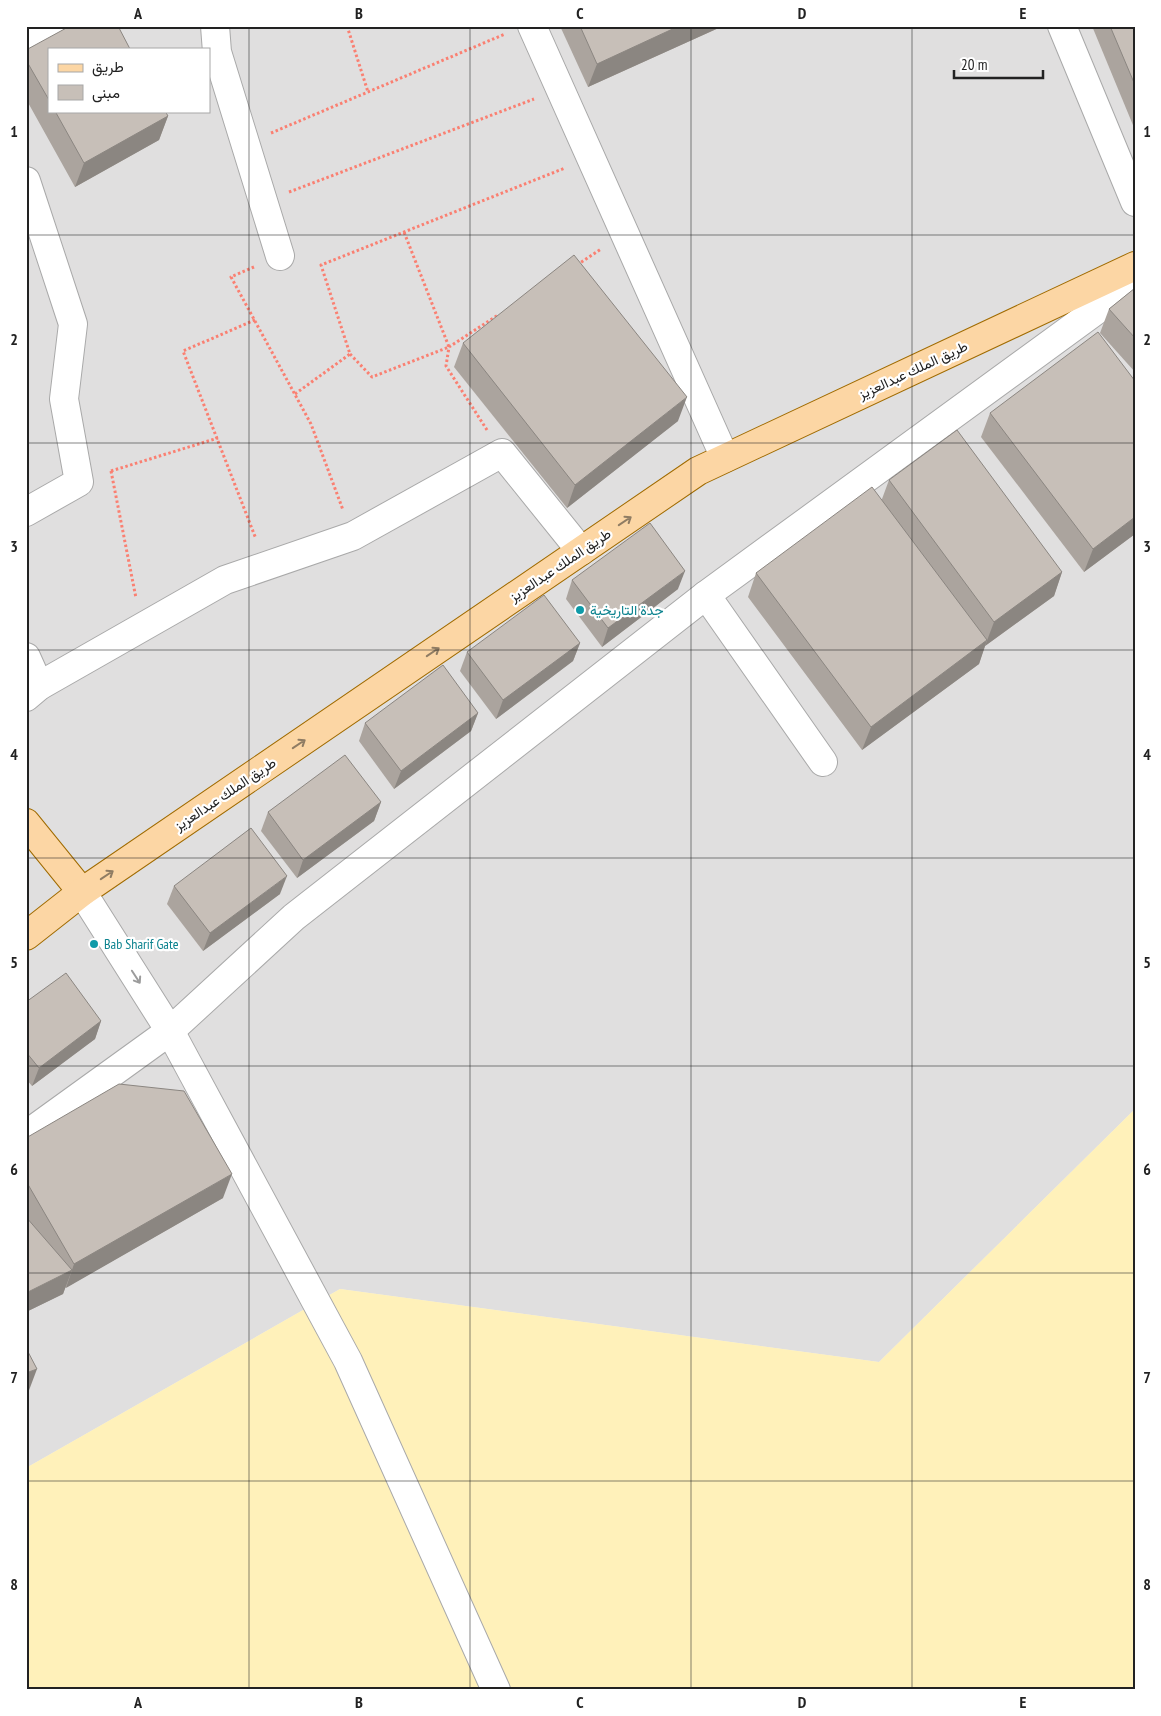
<svg xmlns="http://www.w3.org/2000/svg" width="1161" height="1716" viewBox="0 0 1161 1716" font-family="'PT Sans Narrow',Vazirmatn,sans-serif">
<style>
.residential{fill:#e0dfdf;fill-rule:evenodd}
.sand{fill:#fff1ba}
.lines{fill:none;stroke-linecap:round;stroke-linejoin:round}
.minor-casing{stroke:#a9a9a9;stroke-width:30}
.major-casing{stroke:#a06b00;stroke-width:30}
.path{stroke:#fa8072;stroke-width:3;stroke-dasharray:2.5 2.5;stroke-linecap:butt}
.minor{stroke:#fff;stroke-width:28}
.major{stroke:#fcd6a4;stroke-width:28}
.wall{fill:#aba49e}
.shaded-wall{fill:#8b8681}
.building{fill:#c7bfb8;stroke:#8b8681}
.oneway{stroke:#8f7c63}
.oneway2{stroke:#9c9c9c}
.grid{fill:none;stroke:#222;stroke-width:1;stroke-opacity:0.55}
.culture-dot{fill:#0f9aa8;stroke:#fff;stroke-width:2}
.labels{text-anchor:middle;stroke-width:4.5;stroke-linejoin:round;paint-order:stroke}
.street-label{font-size:14px;fill:#222;stroke:#fff}
.culture-label{font-size:14px;fill:#0d838f;stroke:#fff;text-anchor:start}
.neatline{fill:none;stroke:#222;stroke-width:2}
.grid-label{font-size:16px;text-anchor:middle;font-weight:bold;fill:#222}
</style>
<rect width="100%" height="100%" fill="#f2efe9"/>
<path class="residential" d="M26,26H1135V1109L879,1362L340,1289L26,1468ZM49,49H209V111H49Z"/>
<path class="sand" d="M1135,1109V1690H26V1468L340,1289L879,1362Z"/>
<g class="lines">
<g class="minor-casing">
<g id="minor">
<path d="M215,26L217,52L280,256"/>
<path d="M532,26L725,458"/>
<path d="M1062,26L1135,202"/>
<path d="M26,45L71,26"/>
<path d="M26,181L73,324L64,399L79,482L26,512"/>
<path d="M706,595L823,762"/>
<path d="M26,657L39,686"/>
<path d="M26,697L39,686L225,580L353,536L502,453L581,551"/>
<path d="M82,892L170,1031L348,1361L496,1690"/>
<path d="M26,1135L170,1031L294,917L706,595L1135,282"/>
</g>
</g>
<g class="major-casing">
<g id="major">
<path d="M26,823L82,892"/>
<path d="M26,936L82,892L698,471L1135,266"/>
</g>
</g>
<g class="path">
<path d="M347,26L368,92"/>
<path d="M271,133L505,34"/>
<path d="M289,192L534,99"/>
<path d="M577,265L601,249"/>
<path d="M254,267L231,277L311,424L343,510"/>
<path d="M255,320L183,351L256,539"/>
<path d="M350,354L372,377L449,347L404,232"/>
<path d="M295,394L350,354L321,265L565,168"/>
<path d="M487,430L446,366L449,347L498,315"/>
<path d="M111,471L136,598"/>
<path d="M111,471L218,438"/>
</g>
<use href="#minor" class="minor"/>
<use href="#major" class="major"/>
</g>
<g class="wall">
<path d="M560,26H723L588,87Z"/>
<path d="M1092,26H1135V130Z"/>
<path d="M49,49V111H165L168,116L159,140L75,187L26,99V50Z"/>
<path d="M1135,288V372L1100,333L1109,309Z"/>
<path d="M463,343L678,421L567,508L454,367Z"/>
<path d="M1135,381V534L1084,572L981,437L990,413Z"/>
<path d="M889,480L1062,572L1054,596L985,646L979,664L862,750L748,597L756,573L882,499Z"/>
<path d="M572,580L678,589L602,647L566,599Z"/>
<path d="M580,643L573,661L496,719L460,671L467,652Z"/>
<path d="M478,713L471,731L394,789L359,741L365,723Z"/>
<path d="M381,802L374,821L297,878L261,831L268,812Z"/>
<path d="M174,886L280,894L203,951L167,904Z"/>
<path d="M26,1002L101,1021L95,1039L32,1086L26,1079Z"/>
<path d="M26,1138L223,1198L65,1288L63,1294L26,1312Z"/>
</g>
<g class="shaded-wall">
<path d="M679,26H723L588,87L597,64Z"/>
<path d="M168,116L159,140L75,187L84,163Z"/>
<path d="M687,397L678,421L567,508L575,485Z"/>
<path d="M1135,517V534L1084,572L1093,549Z"/>
<path d="M685,571L678,589L602,647L608,628Z"/>
<path d="M1062,572L1054,596L985,646L994,622Z"/>
<path d="M987,640L979,664L862,750L871,727Z"/>
<path d="M580,643L573,661L496,719L503,700Z"/>
<path d="M478,713L471,731L394,789L401,771Z"/>
<path d="M381,802L374,821L297,878L303,860Z"/>
<path d="M287,876L280,894L203,951L210,933Z"/>
<path d="M101,1021L95,1039L32,1086L39,1068Z"/>
<path d="M232,1174L223,1198L66,1288L74,1264Z"/>
<path d="M72,1270L63,1294L26,1312V1293Z"/>
<path d="M37,1369L28,1393H26V1373Z"/>
</g>
<g class="building">
<path d="M70,26H118L130,49H49V100L26,60V50Z"/>
<path d="M580,26H679L597,64Z"/>
<path d="M1110,26H1135V85Z"/>
<path d="M55,111H165L168,116L84,163Z"/>
<path d="M574,255L687,397L575,485L463,343Z"/>
<path d="M1135,288V338L1109,309Z"/>
<path d="M1098,332L1135,381V517L1093,549L990,413Z"/>
<path d="M957,430L1062,572L994,622L889,480Z"/>
<path d="M872,487L987,640L871,727L756,573Z"/>
<path d="M650,523L685,571L608,628L572,580Z"/>
<path d="M544,595L580,643L503,700L467,652Z"/>
<path d="M443,665L478,713L401,771L365,723Z"/>
<path d="M345,755L381,802L303,860L268,812Z"/>
<path d="M251,828L287,876L210,933L174,886Z"/>
<path d="M66,973L101,1021L39,1068L26,1052V1002Z"/>
<path d="M119,1084L184,1091L232,1174L74,1264L26,1181V1138Z"/>
<path d="M26,1217L72,1270L26,1293Z"/>
<path d="M26,1348L37,1369L26,1373Z"/>
</g>
<defs><path id="oneway-shaft" d="M-6 0H5M1.5-3L5.5 0L1.5 3" fill="none" stroke-width="1.6" stroke-linecap="round" stroke-linejoin="round" transform="scale(1.25)"/></defs>
<g class="oneway">
<use href="#oneway-shaft" transform="translate(625 521) rotate(-34)"/>
<use href="#oneway-shaft" transform="translate(433 652) rotate(-34)"/>
<use href="#oneway-shaft" transform="translate(299 744) rotate(-34)"/>
<use href="#oneway-shaft" transform="translate(107 875) rotate(-34)"/>
</g>
<use class="oneway2" href="#oneway-shaft" transform="translate(136 977) rotate(57)"/>
<path class="grid" d="M249,26V1690M470,26V1690M691,26V1690M912,26V1690M26,235H1135M26,443H1135M26,650H1135M26,858H1135M26,1066H1135M26,1273H1135M26,1481H1135"/>
<g class="culture-dot">
<circle cx="580" cy="610" r="5"/>
<circle cx="94" cy="944" r="5"/>
</g>
<g class="labels">
<g class="street-label">
<text transform="translate(913 370) rotate(-25)" y="5">طريق الملك عبدالعزيز</text>
<text transform="translate(560 565) rotate(-34)" y="5">طريق الملك عبدالعزيز</text>
<text transform="translate(225 794) rotate(-34)" y="5">طريق الملك عبدالعزيز</text>
</g>
<g class="culture-label">
<text x="590" y="615">جدة التاريخية</text>
<text x="104" y="949">Bab Sharif Gate</text>
</g>
</g>
<rect width="1161" height="1716" fill="none" stroke="#ffffff" stroke-width="55"/>
<rect x="48" y="48" width="162" height="65" fill="#ffffff" stroke="#a7a7a7"/>
<rect x="58" y="64" width="25" height="8" fill="#fcd6a4" stroke="#a7a7a7"/>
<text x="92" y="72" font-size="15" fill="#222222">طريق</text>
<rect x="58" y="85" width="25" height="15" fill="#c7bfb8" stroke="#a7a7a7"/>
<text x="92" y="98" font-size="15" fill="#222222">مبنى</text>
<path d="M954 70v8h89v-8" fill="none" stroke="#222222" stroke-width="2.5"/>
<text x="961" y="70" font-size="15" fill="#222222" stroke="#ffffff" stroke-width="4" paint-order="stroke">20 m</text>
<rect x="28" y="28" width="1106" height="1660" class="neatline"/>
<g class="grid-label">
<text x="138" y="19">A</text>
<text x="359" y="19">B</text>
<text x="580" y="19">C</text>
<text x="802" y="19">D</text>
<text x="1023" y="19">E</text>
<text x="14" y="137">1</text>
<text x="1147" y="137">1</text>
<text x="14" y="345">2</text>
<text x="1147" y="345">2</text>
<text x="14" y="552">3</text>
<text x="1147" y="552">3</text>
<text x="14" y="760">4</text>
<text x="1147" y="760">4</text>
<text x="14" y="968">5</text>
<text x="1147" y="968">5</text>
<text x="14" y="1175">6</text>
<text x="1147" y="1175">6</text>
<text x="14" y="1383">7</text>
<text x="1147" y="1383">7</text>
<text x="14" y="1590">8</text>
<text x="1147" y="1590">8</text>
<text x="138" y="1708">A</text>
<text x="359" y="1708">B</text>
<text x="580" y="1708">C</text>
<text x="802" y="1708">D</text>
<text x="1023" y="1708">E</text>
</g>
</svg>
